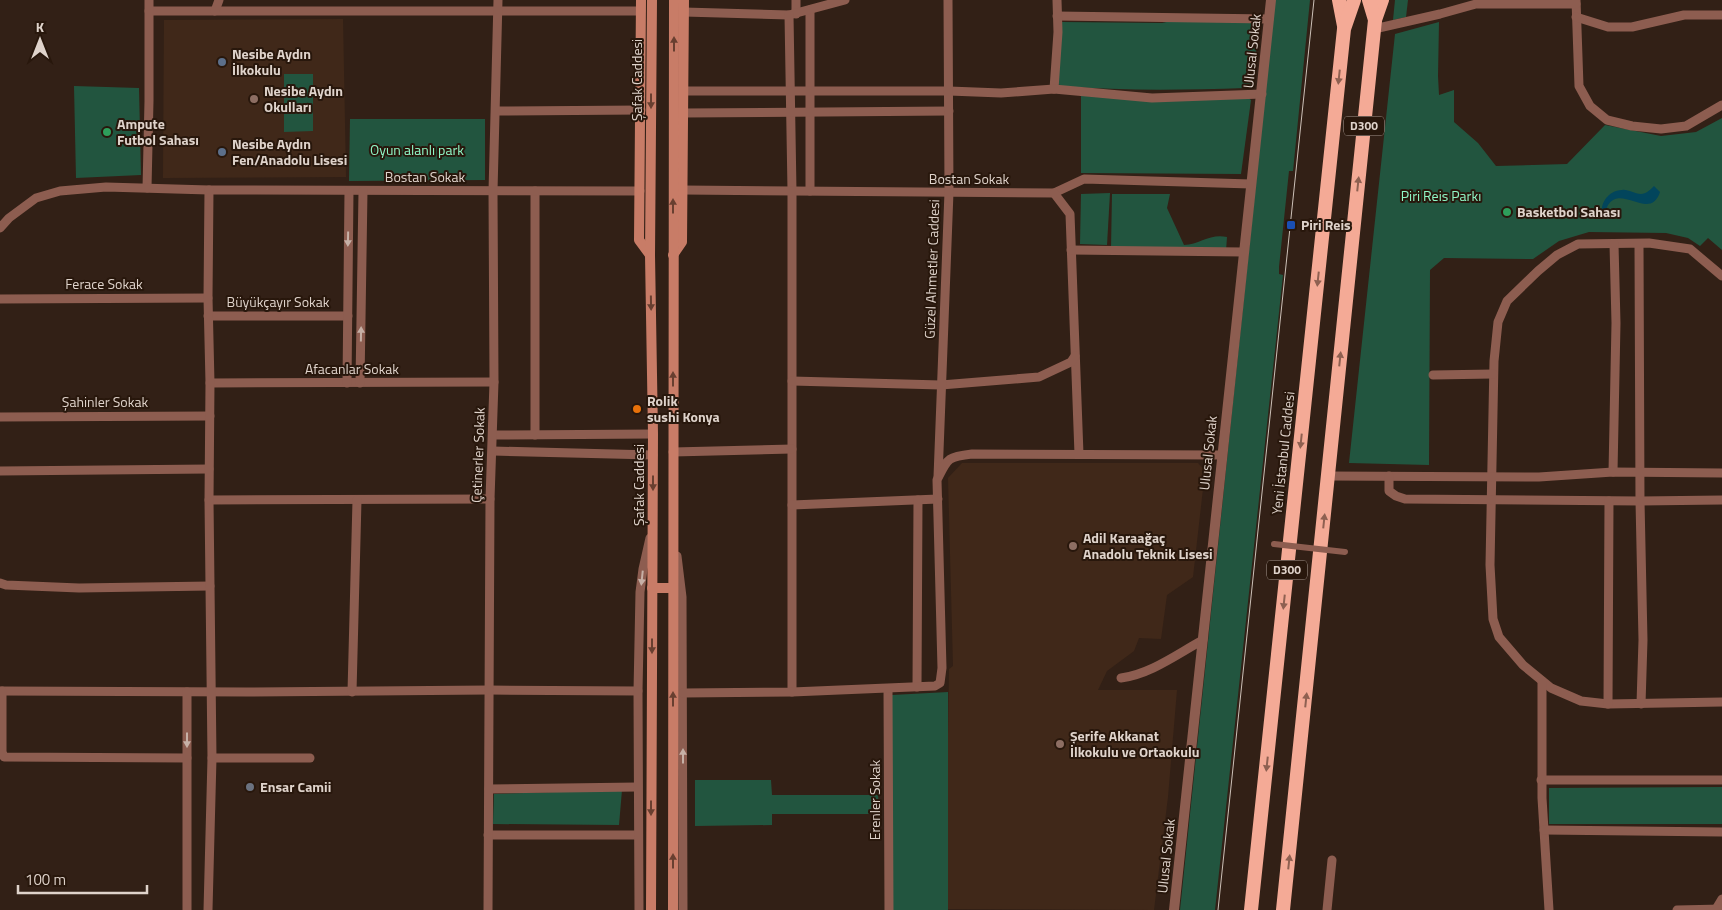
<svg xmlns="http://www.w3.org/2000/svg" width="1722" height="910" viewBox="0 0 1722 910" font-family="'Titillium Web',sans-serif">
<style>
.built{fill:#402819}
.green{fill:#22553f}
.water{fill:#02455c}
.lines{fill:none;stroke-linecap:round;stroke-linejoin:round}
.minor{stroke:#8d5d50;stroke-width:9}
.tertiary{stroke:#8d5d50;stroke-width:10}
.secondary{stroke:#c87c67;stroke-width:10}
.trunk{stroke:#f4aa96;stroke-width:14}
.tram{stroke:#cdc1b8;stroke-width:1}
.pedestrian-bridge{stroke:#8d5d50;stroke-width:6}
.oneway{fill:#683f30}
.oneway2{fill:#8e6051}
.oneway3{fill:#c6b0a6}
.service-dot{fill:#5c6f8a;stroke:#28170c;stroke-width:2}
.education-dot{fill:#8d6e63;stroke:#28170c;stroke-width:2}
.leisure-dot{fill:#2e9e5b;stroke:#28170c;stroke-width:2}
.transit-dot{fill:#1a4fb4;stroke:#28170c;stroke-width:2}
.food-dot{fill:#e8710a;stroke:#28170c;stroke-width:2}
.worship-dot{fill:#6b7280;stroke:#28170c;stroke-width:2}
.labels{text-anchor:middle;stroke-width:4;stroke-linejoin:round;paint-order:stroke}
.shield{fill:#28170c;stroke:#a89b92;stroke-width:1}
.shield-label{font-size:12px;font-weight:bold;fill:#dfd3cb}
.street-label{font-size:14px;fill:#dfd3cb;stroke:#28170c}
.poi-label{font-size:14px;font-weight:bold;fill:#dfd3cb;stroke:#28170c;text-anchor:start}
.park-label{font-size:14px;fill:#90f7c7;stroke:#28170c}
</style>
<rect width="100%" height="100%" fill="#322016"/>
<g class="built">
<path d="M343,19L346,177L163,178L164,20Z"/>
<path d="M962,463H1198L1205,471L1193,577L1167,595L1161,639L1139,638L1134,651L1107,671L1098,690H1177L1168,797L1154,910L947,909V797L949,669L953,666L948,478Z"/>
</g>
<g class="green">
<path d="M1275,0H1310L1293,171H1289L1279,267V274L1283,275L1215,910H1180Z"/>
<path d="M1395,0H1408L1406,17L1393,20Z"/>
<path d="M1176,20L1252,23L1256,26L1258,34L1253,84L1249,87L1245,88C1184,90 1123,91 1061,86L1058,84L1060,24L1062,22L1162,23Z"/>
<path d="M1439,22L1438,76L1439,95L1454,90V122L1478,143L1496,166L1567,164L1605,125L1661,136L1696,132L1722,118V250L1708,238L1700,246L1688,238L1666,233L1589,232L1559,241L1533,259L1444,258L1430,270L1429,465L1349,463L1395,34Z"/>
<path d="M284,74H313V131L284,132Z"/>
<path d="M74,86L139,88L141,175L76,178Z"/>
<path d="M1244,95L1251,100L1241,174L1081,173V96Z"/>
<path d="M350,119H485V180L349,181Z"/>
<path d="M1110,193L1107,245L1080,244L1081,194Z"/>
<path d="M1112,194H1170L1167,208L1184,245C1200,244 1211,233 1227,237L1226,251L1111,248Z"/>
<path d="M948,692V910H892V695Z"/>
<path d="M695,780H771L772,795H878L880,814H772V825L695,826Z"/>
<path d="M1722,787V824H1549V788Z"/>
<path d="M622,790L619,825L493,824L494,794Z"/>
</g>
<path class="water" d="M1654,186L1660,192C1649,226 1612,172 1604,218C1597,206 1608,190 1622,190C1628,189 1634,194 1641,194C1646,194 1650,190 1654,186Z"/>
<g class="lines">
<g class="minor">
<path d="M796,0V14"/>
<path d="M1576,0L1579,86L1590,106L1607,120L1632,126L1661,129L1686,126L1722,105"/>
<path d="M810,10V191"/>
<path d="M149,11H641"/>
<path d="M215,11L219,0"/>
<path d="M684,12L789,15L845,0"/>
<path d="M789,15L792,191V692"/>
<path d="M1057,16L1269,19"/>
<path d="M1576,17L1608,27H1632L1684,15H1722"/>
<path d="M1374,29L1440,14L1476,4H1576"/>
<path d="M1054,89L1058,32L1057,0"/>
<path d="M684,91H949L1001,93L1054,89L1152,98L1262,94"/>
<path d="M496,111L641,110"/>
<path d="M684,113L949,111"/>
<path d="M147,188L149,101V0"/>
<path d="M683,190L1054,193L1084,179L1251,184"/>
<path d="M535,191V435"/>
<path d="M1054,193L1070,214L1079,454"/>
<path d="M0,228L9,218L36,198L60,191L106,187L209,190L640,191"/>
<path d="M1639,244L1640,501L1643,640L1641,704"/>
<path d="M1071,250L1243,252"/>
<path d="M1722,276L1690,249L1649,243L1578,244L1557,255L1538,271L1507,301L1498,322L1494,361L1490,565L1493,619L1499,637L1523,665L1551,688L1581,701L1608,704L1722,702"/>
<path d="M0,299L208,298"/>
<path d="M208,316H348"/>
<path d="M1433,375L1493,374"/>
<path d="M792,381L941,385L1039,377L1071,362L1075,356"/>
<path d="M210,383L494,382"/>
<path d="M347,383L349,191"/>
<path d="M360,383L363,191"/>
<path d="M0,417L210,416"/>
<path d="M493,435L653,434"/>
<path d="M493,451L653,455"/>
<path d="M673,452L792,449"/>
<path d="M0,471L209,469"/>
<path d="M1613,472L1616,323L1614,244"/>
<path d="M1328,476L1539,477L1613,472L1722,473"/>
<path d="M1389,476V491L1396,496L1405,499L1640,501L1722,500"/>
<path d="M938,477L949,192L948,0"/>
<path d="M209,500L490,499"/>
<path d="M792,505L938,499"/>
<path d="M677,556L682,597L683,910"/>
<path d="M0,583L6,585L79,588L210,586"/>
<path d="M1121,678C1151,674 1177,654 1203,640"/>
<path d="M1542,681V798L1549,910"/>
<path d="M917,687L918,500"/>
<path d="M888,689L889,910"/>
<path d="M0,691L247,692L489,690L638,691"/>
<path d="M2,691V752L4,757L187,758"/>
<path d="M187,692V910"/>
<path d="M352,692L357,500"/>
<path d="M683,693L792,692L935,686L940,683L942,668L937,480C948,458 947,457 972,454L1221,455"/>
<path d="M1608,704L1609,501"/>
<path d="M212,758H310"/>
<path d="M1541,780H1722"/>
<path d="M489,789L637,787"/>
<path d="M1544,830L1722,832"/>
<path d="M488,835H638"/>
<path d="M1716,909L1722,899"/>
<path d="M208,910L212,758L209,500L210,383L208,298L209,190"/>
<path d="M488,910L490,499L494,382L493,191L498,0"/>
<path d="M639,910L638,691L640,592L643,569L650,538"/>
<path d="M1327,910L1332,860"/>
<path d="M1677,910L1722,909"/>
</g>
<path class="tertiary" d="M1174,910L1271,0"/>
<g class="secondary">
<path d="M641,0L639,240L650,255"/>
<path d="M673,255L682,242L684,0"/>
<path d="M652,588H673"/>
<path d="M651,910L653,434L650,255L652,0"/>
<path d="M673,910L674,0"/>
</g>
<g class="trunk">
<path d="M1339,0L1344,26"/>
<path d="M1375,20L1382,0"/>
<path d="M1251,910L1344,29L1354,0"/>
<path d="M1283,910L1375,20L1369,0"/>
</g>
<path class="tram" d="M1218,910L1314,0"/>
<path class="pedestrian-bridge" d="M1274,544L1345,552"/>
</g>
<defs><path id="oneway-solid" d="M-6-.8H1V-3.2L6.5 0L1 3.2V.8H-6Z" transform="scale(1.25)"/></defs>
<g class="oneway">
<use href="#oneway-solid" transform="translate(674 44) rotate(-90)"/>
<use href="#oneway-solid" transform="translate(651 101) rotate(90)"/>
<use href="#oneway-solid" transform="translate(673 206) rotate(-90)"/>
<use href="#oneway-solid" transform="translate(651 303) rotate(89)"/>
<use href="#oneway-solid" transform="translate(673 379) rotate(-90)"/>
<use href="#oneway-solid" transform="translate(653 483) rotate(90)"/>
<use href="#oneway-solid" transform="translate(652 646) rotate(90)"/>
<use href="#oneway-solid" transform="translate(673 699) rotate(-90)"/>
<use href="#oneway-solid" transform="translate(651 808) rotate(90)"/>
<use href="#oneway-solid" transform="translate(673 861) rotate(-90)"/>
</g>
<g class="oneway2">
<use href="#oneway-solid" transform="translate(1339 77) rotate(96)"/>
<use href="#oneway-solid" transform="translate(1358 184) rotate(-84)"/>
<use href="#oneway-solid" transform="translate(1318 279) rotate(96)"/>
<use href="#oneway-solid" transform="translate(1340 359) rotate(-84)"/>
<use href="#oneway-solid" transform="translate(1301 441) rotate(96)"/>
<use href="#oneway-solid" transform="translate(1324 521) rotate(-84)"/>
<use href="#oneway-solid" transform="translate(1284 602) rotate(96)"/>
<use href="#oneway-solid" transform="translate(1306 700) rotate(-84)"/>
<use href="#oneway-solid" transform="translate(1267 764) rotate(96)"/>
<use href="#oneway-solid" transform="translate(1289 862) rotate(-84)"/>
</g>
<g class="oneway3">
<use href="#oneway-solid" transform="translate(348 239) rotate(91)"/>
<use href="#oneway-solid" transform="translate(361 334) rotate(-89)"/>
<use href="#oneway-solid" transform="translate(642 578) rotate(96)"/>
<use href="#oneway-solid" transform="translate(187 740) rotate(90)"/>
<use href="#oneway-solid" transform="translate(683 756) rotate(-90)"/>
</g>
<g class="service-dot">
<circle cx="222" cy="62" r="5"/>
<circle cx="222" cy="152" r="5"/>
</g>
<g class="education-dot">
<circle cx="254" cy="99" r="5"/>
<circle cx="1073" cy="546" r="5"/>
<circle cx="1060" cy="744" r="5"/>
</g>
<g class="leisure-dot">
<circle cx="107" cy="132" r="5"/>
<circle cx="1507" cy="212" r="5"/>
</g>
<rect class="transit-dot" x="1286" y="220" width="10" height="10" rx="2.5"/>
<circle class="food-dot" cx="637" cy="409" r="5"/>
<circle class="worship-dot" cx="250" cy="787" r="5"/>
<g class="labels">
<g class="shield">
<rect x="1344" y="116.5" width="40" height="19" rx="4"/>
<rect x="1267" y="560.5" width="40" height="19" rx="4"/>
</g>
<g class="shield-label">
<text x="1364" y="130">D300</text>
<text x="1287" y="574">D300</text>
</g>
<g class="street-label">
<text transform="translate(1252 51) rotate(-84)" y="5">Ulusal Sokak</text>
<text transform="translate(637 80) rotate(-90)" y="5">Şafak Caddesi</text>
<text x="425" y="182">Bostan Sokak</text>
<text x="969" y="184">Bostan Sokak</text>
<text transform="translate(932 269) rotate(-88)" y="5">Güzel Ahmetler Caddesi</text>
<text x="104" y="289">Ferace Sokak</text>
<text x="278" y="307">Büyükçayır Sokak</text>
<text x="352" y="374">Afacanlar Sokak</text>
<text x="105" y="407">Şahinler Sokak</text>
<text transform="translate(1208 453) rotate(-84)" y="5">Ulusal Sokak</text>
<text transform="translate(1283 453) rotate(-84)" y="5">Yeni İstanbul Caddesi</text>
<text transform="translate(478 455) rotate(-88)" y="5">Çetinerler Sokak</text>
<text transform="translate(639 485) rotate(-90)" y="5">Şafak Caddesi</text>
<text transform="translate(875 800) rotate(-90)" y="5">Erenler Sokak</text>
<text transform="translate(1166 856) rotate(-84)" y="5">Ulusal Sokak</text>
</g>
<g class="poi-label">
<text x="232" y="59">Nesibe Aydın<tspan x="232" dy="16">İlkokulu</tspan></text>
<text x="264" y="96">Nesibe Aydın<tspan x="264" dy="16">Okulları</tspan></text>
<text x="117" y="129">Ampute<tspan x="117" dy="16">Futbol Sahası</tspan></text>
<text x="232" y="149">Nesibe Aydın<tspan x="232" dy="16">Fen/Anadolu Lisesi</tspan></text>
<text x="1517" y="217">Basketbol Sahası</text>
<text x="1301" y="230">Piri Reis</text>
<text x="647" y="406">Rolik<tspan x="647" dy="16">sushi Konya</tspan></text>
<text x="1083" y="543">Adil Karaağaç<tspan x="1083" dy="16">Anadolu Teknik Lisesi</tspan></text>
<text x="1070" y="741">Şerife Akkanat<tspan x="1070" dy="16">İlkokulu ve Ortaokulu</tspan></text>
<text x="260" y="792">Ensar Camii</text>
</g>
<g class="park-label">
<text x="417" y="155">Oyun alanlı park</text>
<text x="1441" y="201">Piri Reis Parkı</text>
</g>
</g>
<g transform="translate(40 40)" stroke="#28170c" stroke-width="4" paint-order="stroke">
<path d="M0-4L9 19L0 12L-9 19Z" fill="#dfd3cb"/>
<text y="-8" font-size="14" font-weight="bold" text-anchor="middle" fill="#dfd3cb">K</text>
</g>
<path d="M18 885v8h129v-8" fill="none" stroke="#dfd3cb" stroke-width="2.5"/>
<text x="25" y="885" font-size="15" fill="#dfd3cb" stroke="#28170c" stroke-width="4" paint-order="stroke">100 m</text>
</svg>
